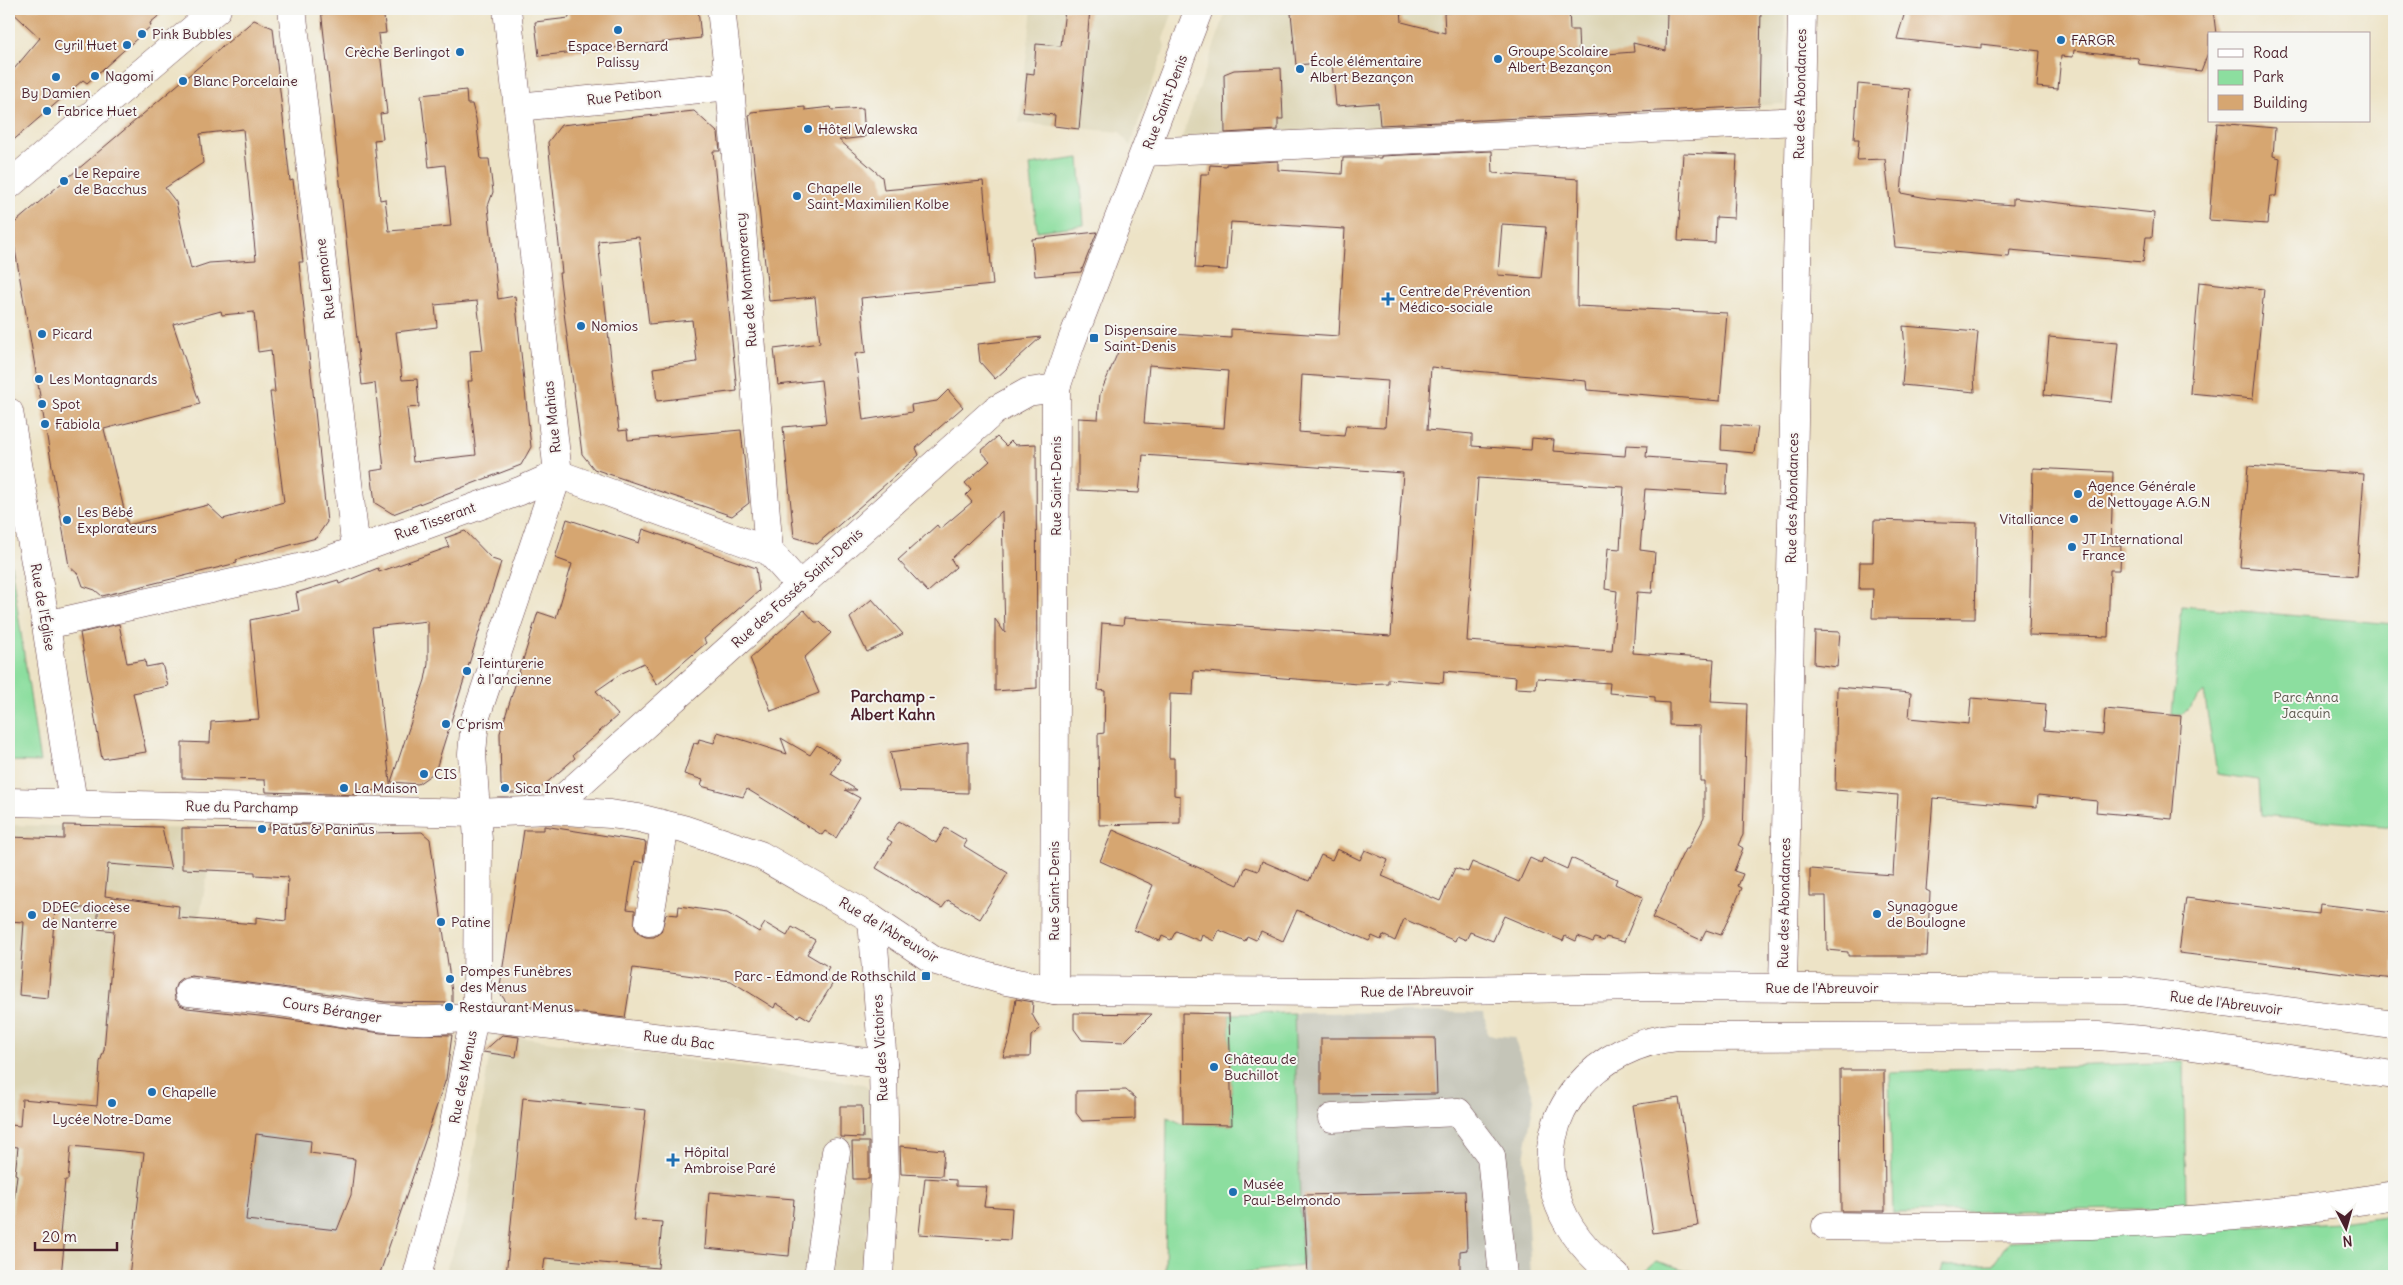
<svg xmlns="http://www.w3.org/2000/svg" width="2403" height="1285" viewBox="0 0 2403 1285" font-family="Delius,sans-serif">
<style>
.built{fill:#dcd4b4}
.industrial{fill:#c5c5b8}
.green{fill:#8cde9f;stroke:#6b7e65}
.building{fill:#d6a671;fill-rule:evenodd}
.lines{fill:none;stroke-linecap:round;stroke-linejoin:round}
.minor-casing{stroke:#623c42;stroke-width:29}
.major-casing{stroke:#623c42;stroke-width:29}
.highway-casing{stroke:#623c42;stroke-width:29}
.minor{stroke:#fff;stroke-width:28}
.major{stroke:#fff;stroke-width:28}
.highway{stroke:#fff;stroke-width:28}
.poi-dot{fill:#1f6fb2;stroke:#f6f6f2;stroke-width:2}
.labels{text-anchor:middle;stroke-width:4;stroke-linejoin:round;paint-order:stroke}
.poi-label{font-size:14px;fill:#4a1f2b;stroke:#f6f6f2;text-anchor:start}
.street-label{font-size:14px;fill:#4a1f2b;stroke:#f6f6f2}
.park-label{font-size:14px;fill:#5e584e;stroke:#f6f6f2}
.quarter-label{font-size:16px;font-weight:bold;fill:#4a1f2b;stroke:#f6f6f2}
</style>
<rect width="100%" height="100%" fill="#f6f6f2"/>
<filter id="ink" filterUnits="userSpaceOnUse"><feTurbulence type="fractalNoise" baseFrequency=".02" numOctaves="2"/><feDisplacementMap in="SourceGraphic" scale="10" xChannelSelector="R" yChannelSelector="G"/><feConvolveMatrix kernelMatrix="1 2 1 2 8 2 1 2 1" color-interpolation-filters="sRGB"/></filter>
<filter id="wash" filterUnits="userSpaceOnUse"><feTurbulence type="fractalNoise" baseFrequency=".0096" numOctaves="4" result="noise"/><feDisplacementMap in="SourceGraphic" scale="20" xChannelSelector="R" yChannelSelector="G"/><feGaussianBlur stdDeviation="1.12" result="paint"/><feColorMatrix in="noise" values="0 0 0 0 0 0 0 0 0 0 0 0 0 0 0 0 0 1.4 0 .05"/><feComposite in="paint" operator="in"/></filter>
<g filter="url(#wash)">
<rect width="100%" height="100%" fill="#ede3c6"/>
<g class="built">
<path d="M1032,9H1174L1163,39L1165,47L1130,146L1120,132L1019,123Z"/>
<path d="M1227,9H1785L1784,104L1181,140Z"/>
<path d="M9,825L216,829L190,967L186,997L185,1033L223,1035L196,1276H9Z"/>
<path d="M502,1035L864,1084L871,1091L873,1179L862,1276H444L465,1216L491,1044Z"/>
</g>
<g class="industrial">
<path d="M1422,1012L1484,1013L1488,1035L1514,1037L1534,1099L1524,1158L1531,1276H1303L1294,1013Z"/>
<path d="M223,1038L448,1074L379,1276H196Z"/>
</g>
<g class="green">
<path d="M1079,158L1084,225L1037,231L1030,165Z"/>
<path d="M9,551L37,743L40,762L9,761Z"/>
<path d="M2182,606L2394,624V827L2261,815L2259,780L2217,774L2204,692L2181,715H2172Z"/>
<path d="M1294,1013L1302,1266L1212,1276H1165L1167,1117L1183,1124L1232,1125L1229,1014Z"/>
<path d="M2184,1062L2186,1208L1893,1213L1889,1072Z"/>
<path d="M2394,1215V1276H1940L1943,1265L1994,1264L2009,1240L2339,1222Z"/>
<path d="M1656,1261L1697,1273L1720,1276H1669L1646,1270Z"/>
</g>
<g id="blocks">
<g class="building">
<path d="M9,9H167L150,23L151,26L95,76L87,83L83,80L9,144V75L40,38Z"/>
<path d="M321,9H383L386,33L378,34L387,113L380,114L383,139L374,140L380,200L385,199L389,231L451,226L445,165L429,167L421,95L466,90L467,104H472L476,119L481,159H489L493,192L488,206L498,299L515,296L531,447L521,465L393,514L375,503L371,471L384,469L375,383L362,385ZM477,301L483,350L470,351L472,381H468L476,455L413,462L407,408L419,407L417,379L402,380L396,332L437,327L435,305Z"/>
<path d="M568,9H698L701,38L539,56L535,22L569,18Z"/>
<path d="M1065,9H1090L1079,129L1054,126L1055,115L1023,112L1027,73L1034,74L1036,44L1061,46Z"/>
<path d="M1313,9H1401L1402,22L1445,33L1444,13L1474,11V9H1569L1570,30H1578L1579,56L1634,52L1633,43L1666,51L1667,11L1761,9L1759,106L1380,125L1378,103L1336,106L1332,62L1296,65L1291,13Z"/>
<path d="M1917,9H2213L2216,34H2209V50L2201,71L2139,64L2138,58L2074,50L2073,57L2061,56L2058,89L2037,87L2040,51L1981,44V48L1897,39L1905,12L1915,13Z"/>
<path d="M254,20L273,28L290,181L293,180L303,262H299L327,522L316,538L236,560L237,563L102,596L95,590L83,586L79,575L69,566L11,226ZM243,129L256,260L209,263L191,269L176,202L165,188L203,163L200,134ZM221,311L222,315L254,312L258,352L271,350L275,392H270L284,502L223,519L208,505L128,525L104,429L200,404L173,324Z"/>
<path d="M1281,68L1283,119H1278V130L1225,133L1224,74L1234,70Z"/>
<path d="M1858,84L1910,89L1901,193L1927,198L2013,205V198L2154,213L2152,237H2146L2143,262L2010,250L2009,257L1895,247L1885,159L1857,160L1859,139H1854Z"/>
<path d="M805,107V110L831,107L832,110L863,108L865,137L839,140L882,177L884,190L983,181L993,285L861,298L866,352L855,354L863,420L912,412L911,405L937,401L948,390L963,407L916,448L919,455L817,544L794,537L783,427L826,423L821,380L778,385L774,349L820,343L815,297L769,301L749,115L751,114V112Z"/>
<path d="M694,111L718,133L720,151H713L737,391L657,401L653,368L697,362L692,320L649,324L639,237L598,241L619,431L627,430L628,440L741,430L749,503L732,516L594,469L582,454L559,273H562L548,142L561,125Z"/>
<path d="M2217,123L2275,128L2273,156L2280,158L2276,196H2270L2267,224L2209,220Z"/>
<path d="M1492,151L1493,173L1579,179L1577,306L1727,313L1720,401L1587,390L1586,381L1431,367L1427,430L1472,434V446L1531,450L1532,438L1554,440L1553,451L1625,456L1626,445L1647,446L1646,457L1728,463L1726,494L1645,489L1640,550L1655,552L1652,593L1637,592L1633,653L1714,659L1711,702L1747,704L1743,835L1738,845L1743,848L1734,871L1743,874L1738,886L1742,888L1721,935L1706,930L1701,940L1652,918L1685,849H1688L1704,818V781H1700V726L1669,725V703L1655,702V697L1609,693L1610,683L1537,678L1536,689L1515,688L1516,677L1444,671L1443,683L1388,679V683L1359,684L1194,671L1193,695L1170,694L1169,758H1174V795L1180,796V823L1099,825L1098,734L1104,733L1105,691L1098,690L1102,623L1123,625L1124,618L1391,636L1403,473L1143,455L1139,493L1078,490V418L1098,419L1100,394L1127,331L1231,338V329L1339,336L1345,229L1231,222L1227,270L1195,268L1201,174H1209L1210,165L1226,166V164L1278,161V170L1342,174L1343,158H1381V156ZM1502,224L1546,227L1541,278L1498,275ZM1149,365L1228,371L1224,428L1144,423ZM1302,375L1388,381L1385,427L1346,425L1344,436L1299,432ZM1478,478L1624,487L1620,549L1608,548L1606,574L1605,589L1617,591L1612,651L1467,641Z"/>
<path d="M1683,153L1737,155L1734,218L1716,217L1715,243L1678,241Z"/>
<path d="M1097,232L1081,272L1035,276L1032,239Z"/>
<path d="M2199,282L2264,289L2253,399L2190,393Z"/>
<path d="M1903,326L1978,332L1974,376L1975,392L1902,385L1905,347Z"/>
<path d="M1041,337L995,379L980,362L978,344Z"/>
<path d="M2049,337L2118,343L2112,402L2044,395Z"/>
<path d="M1722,424L1758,427L1754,453L1721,450Z"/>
<path d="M997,437L1006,446L1011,441L1015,445L1036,444L1037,688L995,691V619L1005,633L1002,511L951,559L956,567L928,592L898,560L937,525L940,529L972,502L966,495L971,490L965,483L990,461L981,451Z"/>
<path d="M2248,466L2364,474L2357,576L2240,567Z"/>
<path d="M2033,468L2113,472L2111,545H2121L2120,570H2110L2108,637L2029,635Z"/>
<path d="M567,519L639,543L643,529L756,568L759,591L704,639L706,643L657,685L644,663L622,673L596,691L618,715L573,755L575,758L535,793H510L501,785L500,733L538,612L556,618L572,564L555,558Z"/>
<path d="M1874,520L1977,523L1975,619L1872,618L1873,589H1859L1860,562H1873Z"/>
<path d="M465,531L492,559L501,562L435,772L418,784L391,782L425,680L428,664V621L372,627L391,791L359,790L360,795L266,792L265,780L182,778V742L210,743L211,722L259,719L250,620L299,610L296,593L338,580L339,584L378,568L379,572L449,547L445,538Z"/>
<path d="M872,599L903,634L867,652L850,618Z"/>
<path d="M804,610L815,622H820L831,633L804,658L819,693L771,711L750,658Z"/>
<path d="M119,624L127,663L145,660L146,667L162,664L168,686L133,693L146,752L102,759L80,633Z"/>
<path d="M1815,631L1840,632L1837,667L1814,664Z"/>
<path d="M1837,687L1911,693L1909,718L1969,724L1971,698L2046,704L2044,730L2103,735L2105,709L2181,716L2172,819L2096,812L2097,801L2038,795L2037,807L1933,798L1926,890L1930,892L1927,956H1848V952L1827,950L1826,896H1810V869L1893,875L1898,795L1835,790Z"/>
<path d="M718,732L787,754L781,738L810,755L817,745L840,759L831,774L857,790H845L860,798L836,838L825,831L822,835L747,789L743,797L701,786L703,780L684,774L694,743L698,744L699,739L714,743Z"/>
<path d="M968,742V793L899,791L890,752Z"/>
<path d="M899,821L936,843L945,828L967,841L964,846L1008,873L980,919L948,900L942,908L876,868L892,842L887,839Z"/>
<path d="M269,824L363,826L364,833L422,832L430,839L452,992V1003L385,1002L281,987L191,976L182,978L177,982L174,990L175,999L180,1005L187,1008L277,1018L381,1033L452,1035L446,1079L379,1276H129L144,1153L71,1146L68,1180H65L60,1235L65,1236L61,1276H9V1232H10L17,1175L15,1174L18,1147L9,1146L11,1125L20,1126L22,1099L97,1106L100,1062L104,1050L114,931L98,929V908H55L48,998L19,995L24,922L9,921V837L64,839V825L162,827L171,869L108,864L105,896L179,906L178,918L256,924V917L286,921L288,877L255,875V872L182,869V828L270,829ZM256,1134L311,1141L310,1153L355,1159L351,1195L337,1230L246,1220Z"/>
<path d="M544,826L646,842L643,863L635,861L627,909L635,910V928L639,934L646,937H654L661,932L666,914L678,915L679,906L727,913L759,932L765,923L787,936L792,927L815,940L807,954L829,967L823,977L833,983L810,1020L800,1014L798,1017L776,1003L774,1008L731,981L633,968L625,1018L508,1004L499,992L524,830H544Z"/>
<path d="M1113,830L1238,885L1246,867L1258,871L1262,861L1309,881L1321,855L1332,860L1337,849L1360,860L1365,850L1388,860L1382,876L1440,901L1455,868L1468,872L1472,862L1519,882L1530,858L1541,863L1543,858L1567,869L1571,858L1617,879L1615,884L1643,897L1624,942L1606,937L1604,941L1595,938L1593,942L1578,936L1576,941L1565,936L1563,941L1504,916L1493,941L1470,932L1466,940L1457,936L1455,941L1404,919L1395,941L1383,935L1381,940L1372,936L1369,941L1297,910L1283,941L1261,931L1256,940L1247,936L1245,941L1219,930L1214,941L1202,935L1200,941L1176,931L1171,940L1162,936L1160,941L1134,930L1153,885L1100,861Z"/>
<path d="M2186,898L2319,914L2320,904L2394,913V979L2179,953Z"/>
<path d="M1016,999L1033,1002L1032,1014L1040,1029L1031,1036L1030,1057H1003L1010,1036Z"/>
<path d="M1074,1013L1152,1014L1124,1042L1082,1040L1074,1029Z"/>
<path d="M1182,1013L1229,1014L1232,1125L1183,1124Z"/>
<path d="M502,1035L519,1037L516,1057L483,1052Z"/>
<path d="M1321,1038H1435L1437,1094L1321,1095Z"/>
<path d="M1840,1070H1884L1885,1211H1841Z"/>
<path d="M1126,1090L1135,1098V1119L1082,1121L1076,1113V1091Z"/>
<path d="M523,1098L646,1110L633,1220L662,1222L658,1268L545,1258L543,1273L535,1272L534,1276H506Z"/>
<path d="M1679,1098L1698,1226L1653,1233L1633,1105Z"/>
<path d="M840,1106H862L863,1138L840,1137Z"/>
<path d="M852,1142H869V1179H853Z"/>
<path d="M900,1146L944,1150L942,1176L901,1174Z"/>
<path d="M925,1178L956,1180V1186L987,1187L984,1206L1012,1208L1010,1240L919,1234Z"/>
<path d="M1465,1191L1467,1250L1460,1251V1276H1308L1304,1195Z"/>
<path d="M709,1192L794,1199L789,1256L705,1248Z"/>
</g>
</g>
</g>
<g filter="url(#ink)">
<use href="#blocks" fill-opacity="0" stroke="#623c42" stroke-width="1"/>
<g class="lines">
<g class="minor-casing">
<g id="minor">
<path d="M292,9L356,550"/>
<path d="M721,9L730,86L769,551"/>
<path d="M518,107L730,86"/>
<path d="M1145,152L1800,121"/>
<path d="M9,412L46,625L73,803"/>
<path d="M46,625L321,563L520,491L558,474L769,551L800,586"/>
<path d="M9,802L476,813L550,810L610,814L639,818L683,829L760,855L872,919L933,960L1006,981L1054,990L1332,992L1647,987L2125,990L2394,1025"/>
<path d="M550,810L994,411L1028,392L1056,388"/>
<path d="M872,919L883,1064L885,1177L879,1276"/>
<path d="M649,922L665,825"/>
<path d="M1783,988L1802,9"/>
<path d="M1054,990L1056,388L1071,343L1199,9"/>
<path d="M189,992C223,996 258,999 292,1004C353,1014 413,1027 475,1016L883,1064"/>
<path d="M1332,1118L1458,1112L1491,1156L1503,1276"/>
<path d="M1826,1226C2016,1229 2206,1229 2394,1195"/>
<path d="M417,1276L445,1171L477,1001L478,840L472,754L475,719L558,474L507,9"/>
<path d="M818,1276L836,1152"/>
</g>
</g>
<g class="major-casing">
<path id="major" d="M9,185L217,9"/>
</g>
<g class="highway-casing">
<path id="highway" d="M1616,1276C1589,1255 1566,1230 1556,1196C1530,1113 1598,1043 1678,1037L2099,1036L2164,1042L2394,1075"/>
</g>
<use href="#minor" class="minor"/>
<use href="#major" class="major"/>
<use href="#highway" class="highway"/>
</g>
</g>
<g class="poi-dot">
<circle cx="618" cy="30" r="5"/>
<circle cx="142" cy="34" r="5"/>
<circle cx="2061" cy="40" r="5"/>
<circle cx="127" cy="45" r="5"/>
<circle cx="460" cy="52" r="5"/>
<circle cx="1498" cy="59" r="5"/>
<circle cx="1300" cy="69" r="5"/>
<circle cx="95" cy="76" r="5"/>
<circle cx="56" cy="77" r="5"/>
<circle cx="183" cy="81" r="5"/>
<circle cx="47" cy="111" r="5"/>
<circle cx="808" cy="129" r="5"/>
<circle cx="64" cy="181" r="5"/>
<circle cx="797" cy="196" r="5"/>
<path d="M1385.5 291.5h5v5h5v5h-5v5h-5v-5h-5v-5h5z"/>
<circle cx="581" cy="326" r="5"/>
<circle cx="42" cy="334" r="5"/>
<rect x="1089" y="333" width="10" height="10" rx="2.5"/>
<circle cx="39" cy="379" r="5"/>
<circle cx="42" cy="404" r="5"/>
<circle cx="45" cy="424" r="5"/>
<circle cx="2078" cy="494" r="5"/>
<circle cx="2074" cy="519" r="5"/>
<circle cx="67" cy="520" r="5"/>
<circle cx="2072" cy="547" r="5"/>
<circle cx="467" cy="671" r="5"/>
<circle cx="446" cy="724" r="5"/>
<circle cx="424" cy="774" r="5"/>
<circle cx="344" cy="788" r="5"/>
<circle cx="505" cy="788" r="5"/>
<circle cx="262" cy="829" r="5"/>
<circle cx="1877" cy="914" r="5"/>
<circle cx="32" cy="915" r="5"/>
<circle cx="441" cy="922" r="5"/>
<rect x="921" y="971" width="10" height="10" rx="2.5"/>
<circle cx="450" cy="979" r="5"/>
<circle cx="449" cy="1007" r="5"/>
<circle cx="1214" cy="1067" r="5"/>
<circle cx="152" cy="1092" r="5"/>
<circle cx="112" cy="1103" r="5"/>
<path d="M670.5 1152.5h5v5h5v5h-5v5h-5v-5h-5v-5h5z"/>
<circle cx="1233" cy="1192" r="5"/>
</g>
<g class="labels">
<g class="poi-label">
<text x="152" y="39">Pink Bubbles</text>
<text x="2071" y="45">FARGR</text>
<text x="117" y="50" text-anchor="end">Cyril Huet</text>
<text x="618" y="51" text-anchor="middle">Espace Bernard<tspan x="618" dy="16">Palissy</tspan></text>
<text x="1508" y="56">Groupe Scolaire<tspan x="1508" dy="16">Albert Bezançon</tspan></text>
<text x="450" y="57" text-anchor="end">Crèche Berlingot</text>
<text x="1310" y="66">École élémentaire<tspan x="1310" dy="16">Albert Bezançon</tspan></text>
<text x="105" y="81">Nagomi</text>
<text x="193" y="86">Blanc Porcelaine</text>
<text x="56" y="98" text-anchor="middle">By Damien</text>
<text x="57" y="116">Fabrice Huet</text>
<text x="818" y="134">Hôtel Walewska</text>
<text x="74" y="178">Le Repaire<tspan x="74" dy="16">de Bacchus</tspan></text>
<text x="807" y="193">Chapelle<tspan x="807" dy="16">Saint-Maximilien Kolbe</tspan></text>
<text x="1399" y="296">Centre de Prévention<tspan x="1399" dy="16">Médico-sociale</tspan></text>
<text x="591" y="331">Nomios</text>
<text x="1104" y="335">Dispensaire<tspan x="1104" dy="16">Saint-Denis</tspan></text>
<text x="52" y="339">Picard</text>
<text x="49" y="384">Les Montagnards</text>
<text x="52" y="409">Spot</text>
<text x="55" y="429">Fabiola</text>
<text x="2088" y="491">Agence Générale<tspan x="2088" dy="16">de Nettoyage A.G.N</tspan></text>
<text x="77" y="517">Les Bébé<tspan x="77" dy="16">Explorateurs</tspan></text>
<text x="2064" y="524" text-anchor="end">Vitalliance</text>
<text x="2082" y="544">JT International<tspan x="2082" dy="16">France</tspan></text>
<text x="477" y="668">Teinturerie<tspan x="477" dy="16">à l'ancienne</tspan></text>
<text x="456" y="729">C'prism</text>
<text x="434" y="779">CIS</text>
<text x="354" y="793">La Maison</text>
<text x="515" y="793">Sica Invest</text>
<text x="272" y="834">Patus &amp; Paninus</text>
<text x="1887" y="911">Synagogue<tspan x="1887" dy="16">de Boulogne</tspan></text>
<text x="42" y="912">DDEC diocèse<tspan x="42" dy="16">de Nanterre</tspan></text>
<text x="451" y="927">Patine</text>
<text x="460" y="976">Pompes Funèbres<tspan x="460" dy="16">des Menus</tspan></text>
<text x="916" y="981" text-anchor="end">Parc - Edmond de Rothschild</text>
<text x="459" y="1012">Restaurant Menus</text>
<text x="1224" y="1064">Château de<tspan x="1224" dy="16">Buchillot</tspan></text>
<text x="162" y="1097">Chapelle</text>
<text x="112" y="1124" text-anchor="middle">Lycée Notre-Dame</text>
<text x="684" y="1157">Hôpital<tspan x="684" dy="16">Ambroise Paré</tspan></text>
<text x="1243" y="1189">Musée<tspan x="1243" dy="16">Paul-Belmondo</tspan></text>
</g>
<g class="street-label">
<text transform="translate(1800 94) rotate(-89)" y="5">Rue des Abondances</text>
<text transform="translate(624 96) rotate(-6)" y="5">Rue Petibon</text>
<text transform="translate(1165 102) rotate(-69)" y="5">Rue Saint-Denis</text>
<text transform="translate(325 279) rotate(-97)" y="5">Rue Lemoine</text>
<text transform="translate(746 280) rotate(-95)" y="5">Rue de Montmorency</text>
<text transform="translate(552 417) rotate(-96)" y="5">Rue Mahias</text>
<text transform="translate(1056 486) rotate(-90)" y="5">Rue Saint-Denis</text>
<text transform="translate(1792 498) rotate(-89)" y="5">Rue des Abondances</text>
<text transform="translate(435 521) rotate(-20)" y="5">Rue Tisserant</text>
<text transform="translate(797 588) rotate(-42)" y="5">Rue des Fossés Saint-Denis</text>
<text transform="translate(43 607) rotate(80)" y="5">Rue de l'Église</text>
<text transform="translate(242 807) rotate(1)" y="5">Rue du Parchamp</text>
<text transform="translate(1054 891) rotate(-90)" y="5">Rue Saint-Denis</text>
<text transform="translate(1784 903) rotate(-89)" y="5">Rue des Abondances</text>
<text transform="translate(889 930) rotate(31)" y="5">Rue de l'Abreuvoir</text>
<text x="1822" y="993">Rue de l'Abreuvoir</text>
<text transform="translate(1417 991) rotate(-1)" y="5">Rue de l'Abreuvoir</text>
<text transform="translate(2226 1003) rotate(7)" y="5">Rue de l'Abreuvoir</text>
<text transform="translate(332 1010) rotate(9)" y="5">Cours Béranger</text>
<text transform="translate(679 1040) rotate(7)" y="5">Rue du Bac</text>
<text transform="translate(880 1048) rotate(-93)" y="5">Rue des Victoires</text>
<text transform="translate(463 1077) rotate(-79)" y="5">Rue des Menus</text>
</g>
<g class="park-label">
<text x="2306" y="702">Parc Anna<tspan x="2306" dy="16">Jacquin</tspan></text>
</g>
<g class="quarter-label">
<text x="893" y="702">Parchamp -<tspan x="893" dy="18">Albert Kahn</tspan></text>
</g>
</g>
<rect width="2403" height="1285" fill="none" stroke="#f6f6f2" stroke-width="30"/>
<rect x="2208" y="32" width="162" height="90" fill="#f6f6f2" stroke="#b1a0a2"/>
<rect x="2218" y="49" width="25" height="8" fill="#ffffff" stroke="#b1a0a2"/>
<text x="2253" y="58" font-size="15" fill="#4a1f2b">Road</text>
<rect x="2218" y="70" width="25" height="15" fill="#8cde9f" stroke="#b1a0a2"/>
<text x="2253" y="82" font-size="15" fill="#4a1f2b">Park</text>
<rect x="2218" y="95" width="25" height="15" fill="#d6a671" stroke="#b1a0a2"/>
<text x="2253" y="108" font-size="15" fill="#4a1f2b">Building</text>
<g transform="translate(2346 1228) rotate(174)" stroke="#f6f6f2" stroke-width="4" paint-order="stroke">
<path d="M0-4L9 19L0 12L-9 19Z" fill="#4a1f2b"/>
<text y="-8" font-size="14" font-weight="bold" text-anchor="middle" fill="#4a1f2b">N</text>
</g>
<path d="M35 1242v8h82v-8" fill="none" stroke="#4a1f2b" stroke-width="2.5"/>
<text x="42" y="1242" font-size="15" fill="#4a1f2b" stroke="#f6f6f2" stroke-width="4" paint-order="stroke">20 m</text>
</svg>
